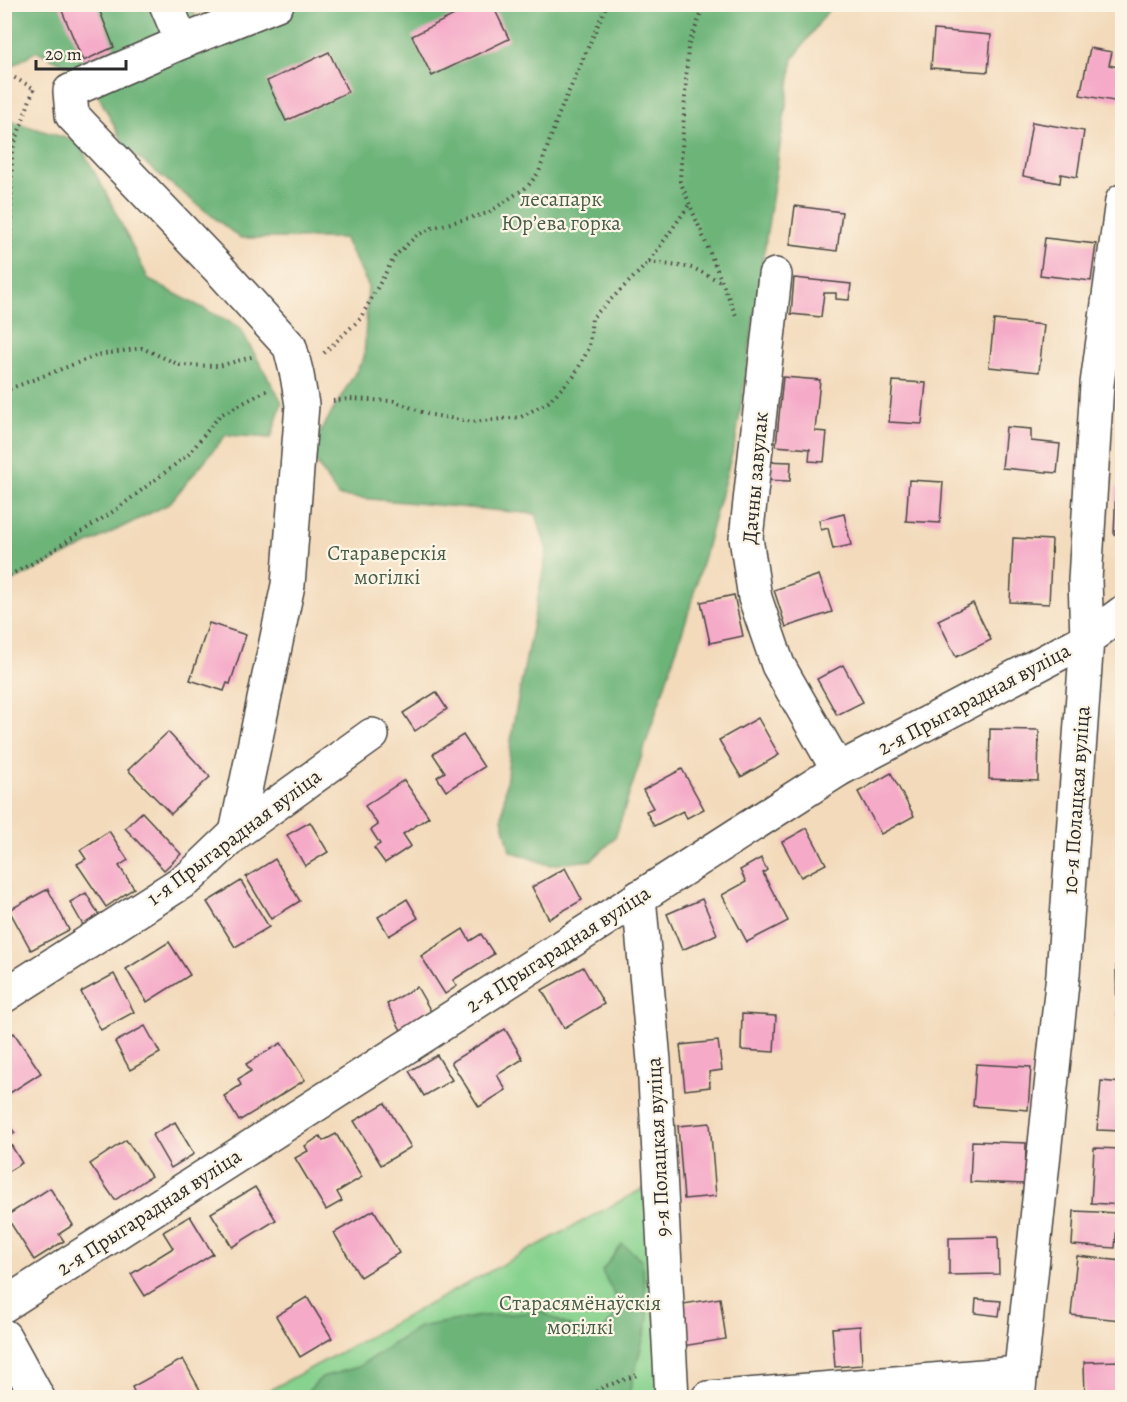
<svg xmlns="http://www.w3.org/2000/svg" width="1127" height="1402" viewBox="0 0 1127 1402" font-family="Alegreya,serif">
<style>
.green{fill:#87d28e;stroke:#597e5c;stroke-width:1.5}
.forest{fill:#6db479;stroke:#4c7052;stroke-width:1.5}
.building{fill:#f5aac8}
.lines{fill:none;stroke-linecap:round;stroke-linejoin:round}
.minor-casing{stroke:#494541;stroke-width:36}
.path{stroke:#494541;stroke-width:4;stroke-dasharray:1.5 4.5;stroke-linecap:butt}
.minor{stroke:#fff;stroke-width:33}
.labels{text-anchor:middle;stroke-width:4.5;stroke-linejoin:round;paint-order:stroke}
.park-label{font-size:21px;fill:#475d49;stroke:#fcf5e5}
.street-label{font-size:21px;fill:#2b2b2b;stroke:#fcf5e5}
</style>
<rect width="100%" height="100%" fill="#fcf5e5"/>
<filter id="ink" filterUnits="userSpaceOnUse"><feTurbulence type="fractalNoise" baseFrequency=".0167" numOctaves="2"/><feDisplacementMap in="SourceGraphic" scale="12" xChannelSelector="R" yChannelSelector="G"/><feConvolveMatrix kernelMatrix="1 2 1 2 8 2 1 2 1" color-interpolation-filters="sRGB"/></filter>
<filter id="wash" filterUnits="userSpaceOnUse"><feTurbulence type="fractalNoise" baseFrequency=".008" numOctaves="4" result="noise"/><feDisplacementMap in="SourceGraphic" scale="24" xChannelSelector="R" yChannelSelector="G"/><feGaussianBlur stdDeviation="1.35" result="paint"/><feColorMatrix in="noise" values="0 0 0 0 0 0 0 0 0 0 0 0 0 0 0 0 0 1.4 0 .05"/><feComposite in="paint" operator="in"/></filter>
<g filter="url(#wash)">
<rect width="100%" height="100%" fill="#f3dabb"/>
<path class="green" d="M648,1186L669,1397H257Z"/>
<g class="forest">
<path d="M307,4L832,5L793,59L736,439L689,611L615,838L592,860L549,865L510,851L502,818L513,725L547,551L536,514L338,496L309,451L364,358L368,285L344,238H240L126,148L88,76L37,51L5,70V5H188L198,19L229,26Z"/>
<path d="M4,106L11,121L78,142L106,193L149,280L239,327L282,402L271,438L226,435L169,504L5,585Z"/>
<path d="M622,1244L642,1260L648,1320L628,1397H302L322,1377L358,1367L419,1327L481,1316L542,1312L578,1331L602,1333L621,1307L602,1271Z"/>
</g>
<g id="blocks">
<g class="building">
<path d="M63,4H97L114,47L83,61L60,6Z"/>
<path d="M476,4H492L509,39L432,76L412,36Z"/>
<path d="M934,30L991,35L988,72L931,68Z"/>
<path d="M1090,48L1112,52L1109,65L1122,68V84L1119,102L1080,95Z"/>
<path d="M329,52L348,92L286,121L267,81Z"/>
<path d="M1032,122L1084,131L1077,177L1061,174L1060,183L1023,176Z"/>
<path d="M795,206L842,212L837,251L790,245Z"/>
<path d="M1045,238L1096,244L1091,281L1040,275Z"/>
<path d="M794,278L851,284L849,300L836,299V293H824L821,317L791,314Z"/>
<path d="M994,320L1044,325L1039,372L989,367Z"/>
<path d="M783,377L820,380L815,431L827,432L824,462L809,461L810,449L776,446Z"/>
<path d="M893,381L926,383L922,424L889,422Z"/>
<path d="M1006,427L1031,429V441L1060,444L1057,473L1002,468Z"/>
<path d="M762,461L791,462L790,481L761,480Z"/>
<path d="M909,480L943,482L940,523L906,521Z"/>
<path d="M1116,487L1122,488V536L1114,535Z"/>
<path d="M844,514L851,545L833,549L828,528L821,530L819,520Z"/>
<path d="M1013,538L1052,540L1049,604L1010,602Z"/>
<path d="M819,575L832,612L786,627L774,590Z"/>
<path d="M734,595L743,636L710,643L701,602Z"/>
<path d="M973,603L991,640L956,657L938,620Z"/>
<path d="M209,623L246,635L230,684L227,683L224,691L190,680Z"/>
<path d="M843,665L863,702L837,715L817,679Z"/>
<path d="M436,692L447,709L415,731L403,713Z"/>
<path d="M758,718L779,755L741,777L719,740Z"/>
<path d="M990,729L1039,730L1038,781L989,779Z"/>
<path d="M168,732L210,777L171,814L128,770Z"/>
<path d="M463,735L484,767L446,791L437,777L445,772L433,754Z"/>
<path d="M682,769L704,809L687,818L683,811L654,826L646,811L653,808L643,790Z"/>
<path d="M891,773L914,816L881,834L858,792Z"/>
<path d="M404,780L429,817L403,834L411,846L385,863L374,848L380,844L371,830L378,825L365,806Z"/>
<path d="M142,812L181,854L164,870L125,828Z"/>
<path d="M310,822L328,852L305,866L287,835Z"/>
<path d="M807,828L826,864L801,877L782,842Z"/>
<path d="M109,831L128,860L119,866L134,888L106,907L77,864L86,859L80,850Z"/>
<path d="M761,858L767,870L763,873L788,921L747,942L722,895L746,882L740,870Z"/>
<path d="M275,859L300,901L271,919L246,877Z"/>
<path d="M565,868L582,900L549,919L532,887Z"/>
<path d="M241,881L269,927L235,947L207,902Z"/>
<path d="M48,889L69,930L31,950L9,910Z"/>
<path d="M86,893L99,915L83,925L70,902Z"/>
<path d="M407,899L418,918L389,936L378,917Z"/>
<path d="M702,899L717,934L682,950L667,914Z"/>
<path d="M463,929L470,941L481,934L494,954L453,980L457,986L445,994L421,956Z"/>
<path d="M169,942L190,975L147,1002L126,969Z"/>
<path d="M1116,966H1122V1015H1117Z"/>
<path d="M583,967L604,1004L564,1028L542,990Z"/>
<path d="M114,974L134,1012L101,1030L81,992Z"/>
<path d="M417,987L433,1015L402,1032L387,1004Z"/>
<path d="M742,1014L776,1016L774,1052L741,1050Z"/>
<path d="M145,1026L160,1053L130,1070L115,1042Z"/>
<path d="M505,1029L523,1059L497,1075L506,1090L479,1107L451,1062Z"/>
<path d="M14,1033L41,1073L10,1093L4,1084V1039Z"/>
<path d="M718,1041L722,1070L709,1072L710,1087L685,1090L680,1045Z"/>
<path d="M281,1043L305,1080L239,1121L224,1096L241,1085L238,1079L251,1071L246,1064Z"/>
<path d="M437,1055L452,1080L424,1096L409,1071Z"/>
<path d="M976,1064L1031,1067L1028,1110L973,1106Z"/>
<path d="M1101,1081L1122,1083V1131L1097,1130Z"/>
<path d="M385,1103L411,1147L381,1165L354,1121Z"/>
<path d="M4,1119L15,1133L4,1140Z"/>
<path d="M175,1122L194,1154L171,1168L152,1135Z"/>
<path d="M710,1123L716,1196L684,1199L678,1126Z"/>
<path d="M336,1134L362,1177L337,1192L342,1201L326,1210L295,1158L308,1151L305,1146L320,1136L323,1141Z"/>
<path d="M126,1140L151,1176L115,1200L90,1164Z"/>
<path d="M972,1141L1026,1143L1025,1184L970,1182Z"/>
<path d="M11,1145L22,1163L4,1174V1149Z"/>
<path d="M1094,1148L1122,1149V1205L1091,1203Z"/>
<path d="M255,1187L276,1220L232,1247L211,1213Z"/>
<path d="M50,1188L73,1225L59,1234L64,1241L34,1260L6,1216Z"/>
<path d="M374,1210L399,1253L360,1277L334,1233Z"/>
<path d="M1074,1211L1118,1213L1115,1248L1072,1245Z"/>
<path d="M190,1216L213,1254L145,1296L131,1274L173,1248L163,1232Z"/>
<path d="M998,1237L999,1274L949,1275V1238Z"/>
<path d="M1077,1256L1122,1261L1121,1320L1071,1315Z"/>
<path d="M307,1297L332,1338L300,1357L276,1316Z"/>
<path d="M720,1298L726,1339L683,1346L677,1305Z"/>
<path d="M976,1299L1001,1301L999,1316L975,1313Z"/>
<path d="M860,1326L862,1365L835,1367L832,1328Z"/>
<path d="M183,1359L201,1392L191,1398H137L132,1387Z"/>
<path d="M1122,1361V1398H1085L1084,1362Z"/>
</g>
</g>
</g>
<g filter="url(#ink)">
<use href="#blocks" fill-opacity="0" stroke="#494541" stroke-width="1.5"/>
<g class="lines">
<g class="minor-casing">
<g id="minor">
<path d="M166,4L182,42"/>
<path d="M775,275L746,538L755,598L778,665L838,770"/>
<path d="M236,833L288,585L302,405L297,375L290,347L221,271L72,115L70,91L182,42L277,4"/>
<path d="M639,897L654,1061L672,1398"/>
<path d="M4,996L190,877L236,833L372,735"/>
<path d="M4,1305L838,770L1087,639L1122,613"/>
<path d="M4,1336L38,1398"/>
<path d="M708,1398L1019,1373"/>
<path d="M1018,1398L1063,974L1087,639L1085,580L1097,384L1122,201"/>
</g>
</g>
<g class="path">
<path d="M705,4L688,46L680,181L737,318"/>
<path d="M4,72L33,88"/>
<path d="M649,262L693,268L723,283"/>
<path d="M4,296L10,281L12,151L34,88"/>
<path d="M324,353L360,319L395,256L416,236L432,228L488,213L528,186L539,172L558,116L607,4"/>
<path d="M4,391L98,355L142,348L180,365L219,366L255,356"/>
<path d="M333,401L349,399L394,401L427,414L472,422L521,417L548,402L574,376L589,348L592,318L649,262L689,205"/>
<path d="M4,578L33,563L117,509L189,454L220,415L268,390"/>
<path d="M586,1398L603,1387L640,1374"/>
</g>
<use href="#minor" class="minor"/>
</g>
</g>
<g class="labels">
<g class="park-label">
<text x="561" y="206">лесапарк<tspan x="561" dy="24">Юрʼева горка</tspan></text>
<text x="387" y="560">Стараверскія<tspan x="387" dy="24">могілкі</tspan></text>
<text x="580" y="1310">Старасямёнаўскія<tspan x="580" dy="24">могілкі</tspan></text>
</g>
<g class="street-label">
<text transform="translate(755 478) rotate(-85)" y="7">Дачны завулак</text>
<text transform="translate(974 699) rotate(-28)" y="7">2-я Прыгарадная вуліца</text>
<text transform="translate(1076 800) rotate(-86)" y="7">10-я Полацкая вуліца</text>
<text transform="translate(234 837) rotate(-37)" y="7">1-я Прыгарадная вуліца</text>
<text transform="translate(558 949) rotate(-33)" y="7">2-я Прыгарадная вуліца</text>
<text transform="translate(658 1147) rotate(-93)" y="7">9-я Полацкая вуліца</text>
<text transform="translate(149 1212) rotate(-33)" y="7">2-я Прыгарадная вуліца</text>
</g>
</g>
<rect width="1127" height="1402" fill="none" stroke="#fcf5e5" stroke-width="24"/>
<path d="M36 60v9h90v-9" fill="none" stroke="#2b2b2b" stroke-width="3"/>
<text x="45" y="60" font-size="18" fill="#2b2b2b" stroke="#fcf5e5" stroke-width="4.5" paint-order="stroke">20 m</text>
</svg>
